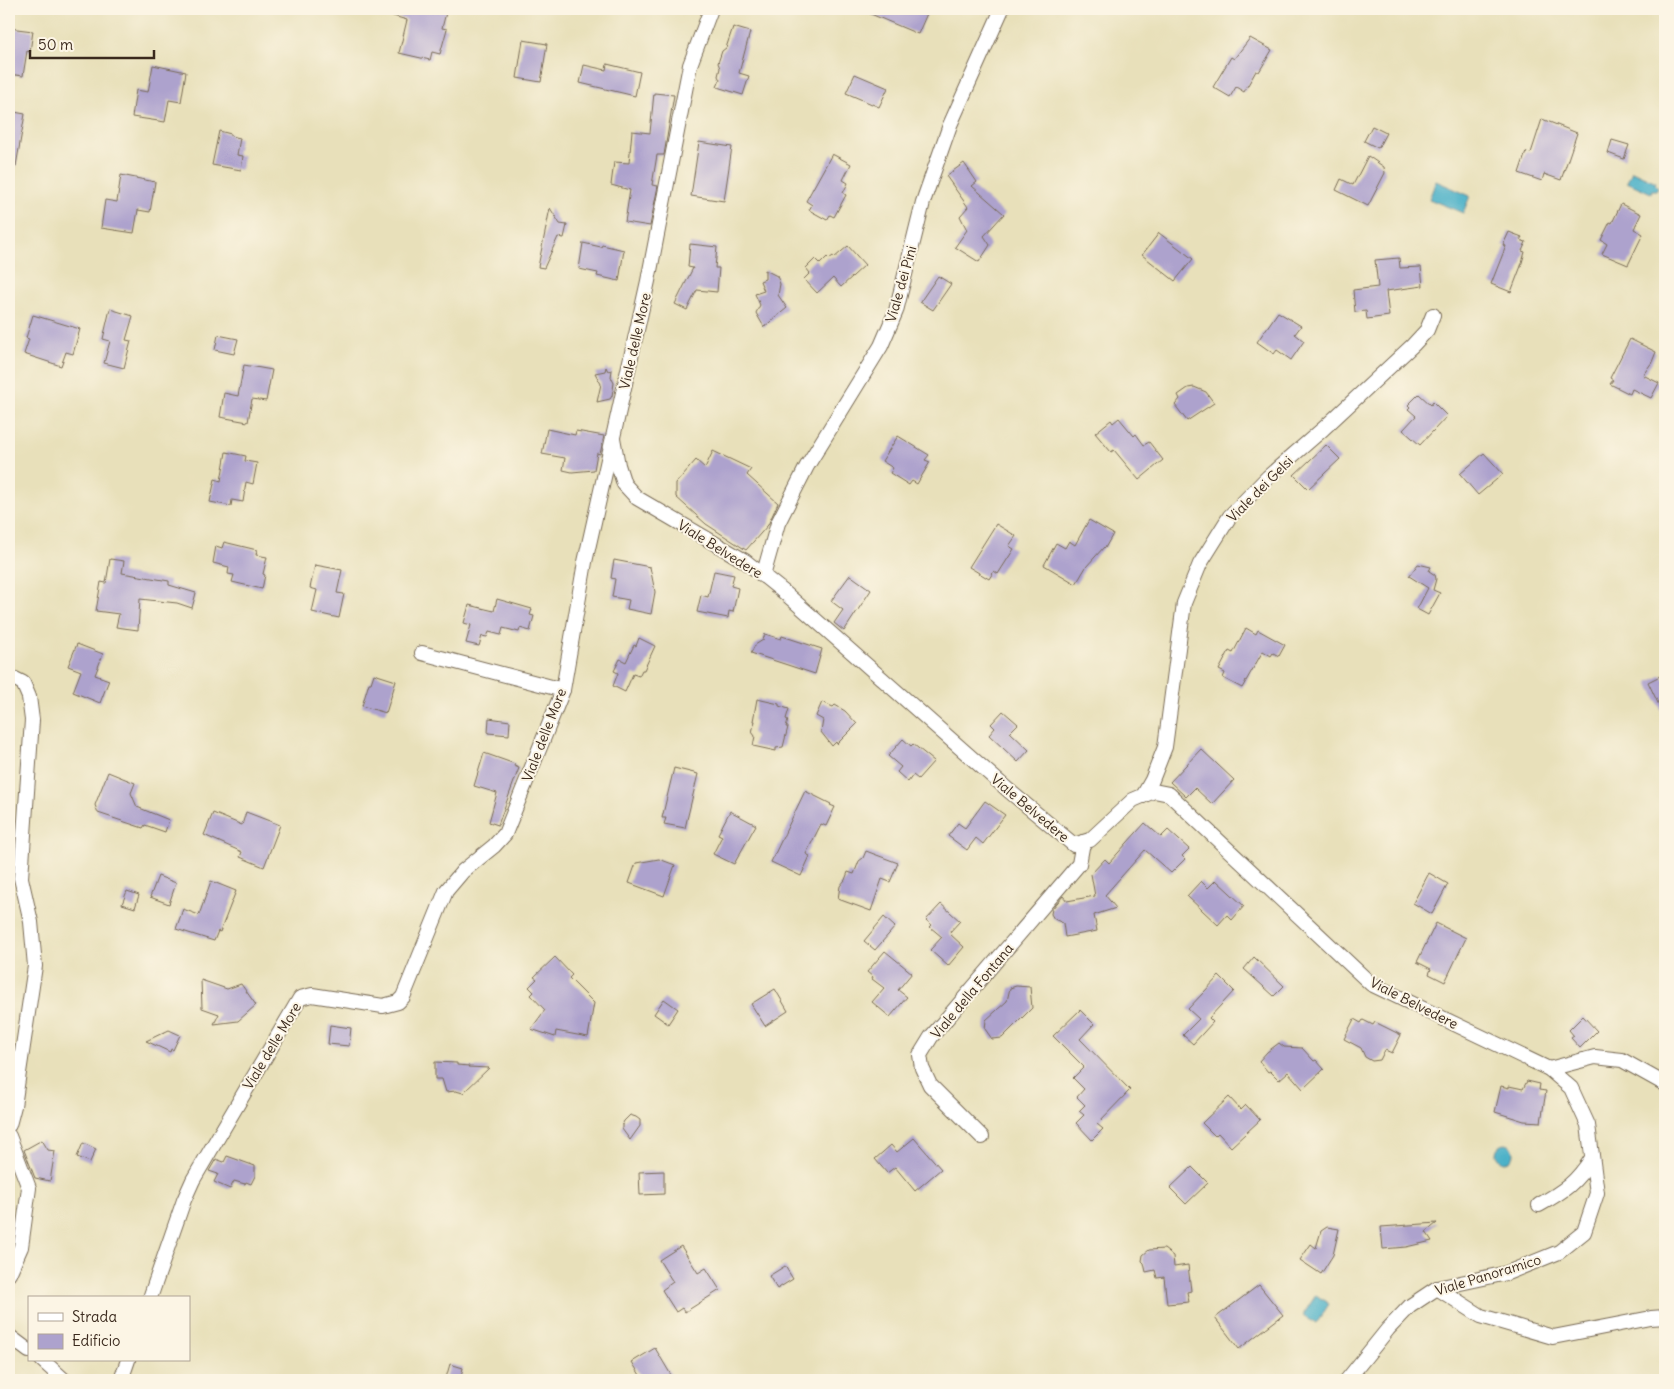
<svg xmlns="http://www.w3.org/2000/svg" width="1674" height="1389" viewBox="0 0 1674 1389" font-family="Delius,sans-serif">
<style>
.water{fill:#49b0c8;stroke:#426d73}
.building{fill:#ada2cd}
.lines{fill:none;stroke-linecap:round;stroke-linejoin:round}
.street-casing{stroke:#786a55;stroke-width:16}
.street{stroke:#fff;stroke-width:14}
.labels{text-anchor:middle;stroke-width:4;stroke-linejoin:round;paint-order:stroke}
.street-label{font-size:14px;fill:#3b2a1e;stroke:#fcf5e5}
</style>
<rect width="100%" height="100%" fill="#fcf5e5"/>
<filter id="ink" filterUnits="userSpaceOnUse"><feTurbulence type="fractalNoise" baseFrequency=".02" numOctaves="2"/><feDisplacementMap in="SourceGraphic" scale="10" xChannelSelector="R" yChannelSelector="G"/><feConvolveMatrix kernelMatrix="1 2 1 2 8 2 1 2 1" color-interpolation-filters="sRGB"/></filter>
<filter id="wash" filterUnits="userSpaceOnUse"><feTurbulence type="fractalNoise" baseFrequency=".0096" numOctaves="4" result="noise"/><feDisplacementMap in="SourceGraphic" scale="20" xChannelSelector="R" yChannelSelector="G"/><feGaussianBlur stdDeviation="1.12" result="paint"/><feColorMatrix in="noise" values="0 0 0 0 0 0 0 0 0 0 0 0 0 0 0 0 0 1.4 0 .05"/><feComposite in="paint" operator="in"/></filter>
<g filter="url(#wash)">
<rect width="100%" height="100%" fill="#e8e0ba"/>
<g class="water">
<path d="M1632,171L1656,182L1655,184L1658,187L1656,190H1652L1651,193L1627,182Z"/>
<path d="M1436,181L1470,196L1463,213L1429,199Z"/>
<circle cx="1505" cy="1153" r="9"/>
<path d="M1316,1295L1329,1304L1316,1324L1303,1315Z"/>
</g>
<g id="blocks">
<g class="building">
<path d="M384,9H447L442,28L447,29L440,54L432,52L430,60L399,53L407,20L383,13Z"/>
<path d="M859,9H929L918,34Z"/>
<path d="M733,27L750,32L739,73L749,76L743,95L717,87L720,80L718,76L720,68L718,63L722,51L726,48Z"/>
<path d="M9,28L33,31L30,52L27,51L23,76L9,74Z"/>
<path d="M1250,38L1272,50L1259,72L1256,71L1244,92L1236,87L1230,97L1213,87L1231,57L1234,59Z"/>
<path d="M523,40L547,44L541,82L517,78Z"/>
<path d="M607,64L640,72L635,96L580,83L584,65L606,70Z"/>
<path d="M153,65L186,72L181,102L169,100L165,122L132,117L136,90L148,92Z"/>
<path d="M855,74L888,88L879,107L846,93Z"/>
<path d="M654,93L674,95L664,155H657L652,185L658,186L650,226L625,222L630,190L611,185L614,162L629,163L632,131L650,133Z"/>
<path d="M9,111L25,114L16,166L9,165Z"/>
<path d="M1542,119L1577,133L1561,180L1544,174L1542,181L1519,173L1526,152L1531,153Z"/>
<path d="M1372,126L1386,133L1378,148L1364,141Z"/>
<path d="M219,131L231,134V136L240,138L237,155L243,156L241,170L212,165Z"/>
<path d="M1612,140L1629,145L1624,159L1608,153Z"/>
<path d="M699,142L732,147L724,201L691,196Z"/>
<path d="M832,154L851,164L843,180L848,183L843,193L846,195L834,217L830,215L827,220L809,210L812,205L806,201Z"/>
<path d="M1368,156L1384,167L1385,173L1368,206L1336,190L1341,179L1353,185Z"/>
<path d="M964,163L977,182L972,186L1004,214L984,236L990,245L979,262L955,247L967,230L960,216L968,207L946,176Z"/>
<path d="M121,175L155,182L150,212L138,210L134,233L101,228L105,200L117,202Z"/>
<path d="M1621,204L1641,214L1634,229L1643,234L1628,265L1602,254L1607,244L1601,240L1610,222L1612,223Z"/>
<path d="M550,208L560,224L567,225L564,238L558,237L544,268L538,267Z"/>
<path d="M1509,232L1522,237L1520,240L1526,242L1522,251L1525,252L1521,266L1511,292L1491,284L1506,246L1503,245Z"/>
<path d="M1159,233L1193,259L1175,281L1142,255Z"/>
<path d="M583,243L601,247L602,245L624,250L619,281L597,276L598,273L579,269Z"/>
<path d="M690,244L717,247L715,268H719L717,292L697,290L687,310L675,304L693,268L688,267Z"/>
<path d="M848,246L865,265L841,287L833,278L817,293L804,279L810,273L806,268L815,259L820,264L827,257L829,259L833,256L834,258Z"/>
<path d="M1399,258L1400,268L1421,267L1423,286L1386,291L1389,316L1367,319L1366,311L1355,312L1353,290L1378,287L1375,260Z"/>
<path d="M765,270L777,276L780,284L778,295L787,308L764,327L756,313L760,305L755,294L764,291L760,281L765,279Z"/>
<path d="M938,276L951,284L933,310L920,302Z"/>
<path d="M110,309L133,316L126,340L131,341L124,368L104,363L110,341L103,339Z"/>
<path d="M1278,312L1301,326L1295,334L1304,341L1291,360L1277,350L1274,354L1257,342Z"/>
<path d="M33,315L80,329L73,354L66,352L61,366L24,354L29,339L26,338Z"/>
<path d="M218,335L238,339L234,354L215,350Z"/>
<path d="M1630,339L1656,352L1652,362L1643,375L1659,383L1651,398L1632,389L1630,394L1610,384L1613,380L1610,378Z"/>
<path d="M244,365L272,370L266,401L252,399L248,422L220,417L224,393L238,396Z"/>
<path d="M606,367L608,371L612,370L611,377L614,383L612,396L610,399L597,402L601,384L595,373L605,371Z"/>
<path d="M1194,387L1206,392L1214,403L1187,421L1175,405L1180,399L1178,395L1188,388Z"/>
<path d="M1419,394L1431,405L1433,402L1447,416L1420,445L1403,430L1416,416L1408,409L1410,407L1408,405Z"/>
<path d="M1119,418L1134,436L1136,434L1144,445L1149,442L1163,460L1139,480L1114,450L1111,452L1095,433L1111,420L1113,423Z"/>
<path d="M547,429L575,435L576,431L604,436L600,454L597,453L594,470L572,472L563,470L565,458L542,454Z"/>
<path d="M898,436L929,455L925,460L930,462L917,484L912,481L909,485L890,473L893,468L882,461Z"/>
<path d="M1326,445L1340,459L1308,489L1294,475Z"/>
<path d="M713,451L751,469L747,475L778,503L768,525L746,550L706,524L676,497V483L696,460L705,468Z"/>
<path d="M226,452L246,456L245,461L257,463L253,484L246,482L243,502L232,500L231,506L210,502L215,479L221,481Z"/>
<path d="M1484,453L1503,474L1478,495L1460,474Z"/>
<path d="M1089,520L1113,534L1105,548L1104,547L1086,567L1076,584L1044,565L1056,543L1065,548L1069,541L1075,545Z"/>
<path d="M996,524L1016,536L1009,546L1014,549L998,574L994,571L989,579L969,567Z"/>
<path d="M224,542L257,550L256,555L267,557L263,574L265,575L262,589L232,582L234,575L228,574L229,567L213,563L216,546L222,548Z"/>
<path d="M110,559L124,561L122,573L169,581V585L196,593L192,608L177,603L140,599L138,630L116,627L119,614L96,611L101,582L106,583Z"/>
<path d="M614,560L650,567L655,592L651,614L627,609L629,600L612,597L615,579L611,578Z"/>
<path d="M1418,564L1431,567L1429,571L1435,575L1436,579L1433,590L1440,593L1428,615L1417,609L1428,588L1409,576Z"/>
<path d="M315,565L342,570L337,593L344,594L339,618L312,612L317,590L310,588Z"/>
<path d="M714,571L734,575L731,586L738,588L733,612L729,611L728,618L697,612L701,595L708,597Z"/>
<path d="M850,575L871,590L844,631L834,623L843,610L831,601Z"/>
<path d="M497,599L532,609L530,615L534,616L530,631L520,628L519,632L503,628L501,635L489,632L487,637L482,636L479,646L466,643L471,625L464,623L469,605L494,611Z"/>
<path d="M1246,628L1256,634L1258,630L1285,645L1279,656L1273,653L1271,656L1263,651L1242,688L1223,678L1225,673L1219,670L1229,651L1233,653Z"/>
<path d="M765,634L781,639L782,636L822,649L815,674L751,653L755,645L763,640Z"/>
<path d="M639,638L655,646L644,670H642L639,676L633,674L625,692L613,686L618,673L614,671L620,659L626,662L634,645L636,646Z"/>
<path d="M77,644L103,654L95,675L109,680L100,703L73,692L81,671L68,666Z"/>
<path d="M374,674L396,681L386,713L362,706L369,683H371Z"/>
<path d="M1662,675L1665,682V718L1648,682Z"/>
<path d="M757,699L779,704V706L789,709L786,719L788,720L786,727H788L783,747L776,748V751L753,746L755,736L752,732L755,721H753Z"/>
<path d="M822,702L833,707L835,705L845,711L857,724L837,744L836,742L832,746L821,732L823,720L816,716Z"/>
<path d="M1003,711L1018,724L1010,732L1029,750L1018,762L989,735L995,728L991,724Z"/>
<path d="M489,718L510,721L509,735L488,733Z"/>
<path d="M903,739L911,746L913,744L934,761L918,779L913,775L908,782L897,772L901,767L888,756Z"/>
<path d="M1201,749L1234,780L1212,804L1195,788L1186,797L1170,782Z"/>
<path d="M484,753L515,764L514,766L519,768L498,825L489,822L497,793L474,786Z"/>
<path d="M674,768L698,774L685,828L664,824L666,818H662Z"/>
<path d="M108,772L135,783L131,793L137,807L169,820L165,832L145,825L143,828L98,813L95,805Z"/>
<path d="M805,791L831,804L830,805L835,807L826,826L821,824L806,854L810,856L801,876L771,862Z"/>
<path d="M985,801L1005,815L983,844L976,838L967,850L948,836L958,823L965,828Z"/>
<path d="M730,811L756,825L734,864L713,854L722,836L718,834Z"/>
<path d="M246,812L280,825L264,867L240,857L242,852L204,835L213,813L242,825Z"/>
<path d="M1145,823L1161,837L1168,830L1189,849L1182,856L1185,859L1171,873L1145,850L1105,895L1116,908L1094,915L1097,931L1065,937L1063,923L1054,919L1051,914L1052,909L1063,896L1067,901L1095,896L1091,874L1105,859L1109,863Z"/>
<path d="M866,851L898,863L890,882L882,879L871,911L838,899L840,886L845,880L848,872L854,874L859,861L863,858Z"/>
<path d="M659,859L675,865L664,896L629,883L636,863Z"/>
<path d="M1429,873L1448,884L1432,914L1413,903Z"/>
<path d="M158,876L176,883L169,904L150,897Z"/>
<path d="M1216,880L1244,906L1232,920L1227,915L1218,925L1187,896L1201,881L1208,888Z"/>
<path d="M211,881L236,891L220,932L218,931L214,941L176,929L183,909L199,915Z"/>
<path d="M127,891L139,895L135,908L122,904Z"/>
<path d="M941,904L960,921L949,933L964,947L948,966L930,950L942,937L930,927L932,925L926,920Z"/>
<path d="M884,917L895,927L875,950L864,941Z"/>
<path d="M1436,923L1466,938L1445,982L1429,974L1431,969L1417,962Z"/>
<path d="M885,951L912,973L898,990L907,997L890,1017L872,1002L884,988L872,979L873,977L867,972Z"/>
<path d="M555,957L572,975L569,978L594,1003L588,1037L556,1031L555,1037L531,1029L545,1010L531,995L534,992L529,987L537,979L534,977Z"/>
<path d="M1254,957L1284,986L1274,996L1244,969Z"/>
<path d="M1219,976L1234,991L1209,1018L1213,1022L1193,1044L1183,1035L1199,1019L1188,1009Z"/>
<path d="M201,980L227,989L241,984L256,1005L238,1021L214,1024L219,1014L202,1008Z"/>
<path d="M1016,986L1030,987L1032,1008L1002,1038L992,1039L985,1029L986,1020L1007,1001L1010,988Z"/>
<path d="M775,989L788,1011L765,1026L751,1004Z"/>
<path d="M664,999L678,1009L668,1024L654,1014Z"/>
<path d="M1080,1010L1094,1024L1080,1039L1130,1090L1097,1124L1103,1129L1092,1140L1076,1123L1084,1115L1079,1111L1085,1105L1077,1097L1084,1089L1073,1078L1084,1067L1053,1036Z"/>
<path d="M1583,1016L1597,1031L1580,1048L1571,1038L1574,1036L1569,1030Z"/>
<path d="M1354,1019L1361,1023L1363,1020L1373,1025L1375,1022L1401,1035L1392,1053L1385,1050L1380,1060L1372,1061L1365,1057L1361,1048L1344,1039Z"/>
<path d="M330,1025L351,1028L349,1046L328,1044Z"/>
<path d="M169,1030L180,1035L173,1050L171,1049L170,1052L146,1041Z"/>
<path d="M1279,1043L1284,1047L1302,1048L1314,1061L1316,1060L1324,1069L1303,1089L1288,1072L1279,1080L1270,1071L1268,1072L1259,1061L1267,1052Z"/>
<path d="M435,1062L457,1063V1065L469,1066L468,1067L489,1068L463,1093L456,1091L446,1092L442,1079H435Z"/>
<path d="M1527,1081L1540,1084L1539,1090L1546,1091L1541,1122L1524,1121L1495,1112L1501,1086L1509,1088V1086L1523,1089Z"/>
<path d="M1229,1097L1241,1110L1246,1105L1260,1120L1231,1147L1218,1133L1215,1136L1202,1123Z"/>
<path d="M630,1115L636,1117L640,1120V1126L630,1140L622,1129V1125L624,1121Z"/>
<path d="M914,1138L941,1169L915,1191L895,1167L887,1173L875,1159L891,1145L897,1152Z"/>
<path d="M42,1140L48,1150L55,1151L50,1181L35,1178L24,1150Z"/>
<path d="M83,1143L96,1149L90,1162L77,1157Z"/>
<path d="M227,1156L255,1166V1176L251,1184L246,1182L245,1184L234,1181L230,1189L214,1182L218,1174L209,1171L216,1159L224,1162Z"/>
<path d="M1192,1167L1208,1183L1186,1204L1170,1188Z"/>
<path d="M664,1171V1194L640,1195L639,1172Z"/>
<path d="M1437,1223L1426,1232L1432,1241L1406,1247L1383,1249L1381,1227Z"/>
<path d="M1327,1227L1339,1229L1333,1255L1321,1274L1300,1260L1311,1244L1316,1248L1321,1231Z"/>
<path d="M681,1246L698,1273L706,1268L720,1290L685,1312L682,1308L676,1312L662,1290L673,1282L659,1260Z"/>
<path d="M1164,1249L1173,1256L1174,1267L1188,1265L1191,1291L1187,1292L1189,1302L1167,1304L1164,1277L1157,1278L1155,1270L1146,1272L1144,1263L1142,1261L1143,1255L1149,1250Z"/>
<path d="M785,1266L793,1279L777,1289L769,1276Z"/>
<path d="M1259,1285L1283,1315L1239,1349L1215,1318Z"/>
<path d="M655,1348L674,1380H643L632,1362Z"/>
<path d="M450,1364L463,1368L460,1380L446,1378Z"/>
</g>
</g>
</g>
<g filter="url(#ink)">
<use href="#blocks" fill-opacity="0" stroke="#786a55" stroke-width="1"/>
<g class="lines">
<g class="street-casing">
<g id="street">
<path d="M613,438L618,465L624,484L637,498L745,561L785,593L1008,790L1074,845L1090,840L1133,800L1154,791L1169,794L1371,984L1549,1069L1571,1088L1588,1125L1597,1193L1584,1232L1559,1252L1507,1273L1437,1288L1410,1306L1388,1329L1347,1380"/>
<path d="M763,576L778,523L807,466L881,346L896,311L923,202L950,125L1002,9"/>
<path d="M422,653L563,690"/>
<path d="M9,676L23,683L29,697L32,720L21,878L31,922L35,966L14,1106L9,1125"/>
<path d="M1143,796L1152,780L1165,747L1184,603L1200,564L1230,516L1268,477L1323,429L1413,345L1427,330L1433,315"/>
<path d="M1549,1069L1595,1057L1622,1060L1665,1084"/>
<path d="M9,1136L29,1188L21,1247L9,1274"/>
<path d="M982,1137L930,1085L922,1068L920,1055L931,1037L1079,864L1083,842"/>
<path d="M1539,1205C1564,1191 1576,1183 1592,1158"/>
<path d="M1437,1288L1481,1316L1553,1337L1651,1318L1665,1317"/>
<path d="M150,1298L184,1200L193,1180L300,998L312,995L383,1006L398,1002L403,997L446,891L463,871L494,846L505,834L563,690L585,562L648,281L690,65L711,9"/>
<path d="M9,1336L29,1351"/>
<path d="M42,1360L64,1380"/>
<path d="M121,1380L128,1360"/>
</g>
</g>
<use href="#street" class="street"/>
</g>
</g>
<g class="labels">
<g class="street-label">
<text transform="translate(901 284) rotate(-74)" y="5">Viale dei Pini</text>
<text transform="translate(635 341) rotate(-77)" y="5">Viale delle More</text>
<text transform="translate(1260 489) rotate(-45)" y="5">Viale dei Gelsi</text>
<text transform="translate(720 549) rotate(32)" y="5">Viale Belvedere</text>
<text transform="translate(544 735) rotate(-69)" y="5">Viale delle More</text>
<text transform="translate(1030 808) rotate(40)" y="5">Viale Belvedere</text>
<text transform="translate(972 991) rotate(-50)" y="5">Viale della Fontana</text>
<text transform="translate(1414 1003) rotate(27)" y="5">Viale Belvedere</text>
<text transform="translate(272 1046) rotate(-59)" y="5">Viale delle More</text>
<text transform="translate(1488 1275) rotate(-17)" y="5">Viale Panoramico</text>
</g>
</g>
<rect width="1674" height="1389" fill="none" stroke="#fcf5e5" stroke-width="30"/>
<rect x="28" y="1296" width="162" height="65" fill="#fcf5e5" stroke="#afa495"/>
<rect x="38" y="1313" width="25" height="8" fill="#ffffff" stroke="#afa495"/>
<text x="72" y="1322" font-size="15" fill="#3b2a1e">Strada</text>
<rect x="38" y="1334" width="25" height="15" fill="#ada2cd" stroke="#afa495"/>
<text x="72" y="1346" font-size="15" fill="#3b2a1e">Edificio</text>
<path d="M30 50v8h124v-8" fill="none" stroke="#3b2a1e" stroke-width="2.5"/>
<text x="38" y="50" font-size="15" fill="#3b2a1e" stroke="#fcf5e5" stroke-width="4" paint-order="stroke">50 m</text>
</svg>
